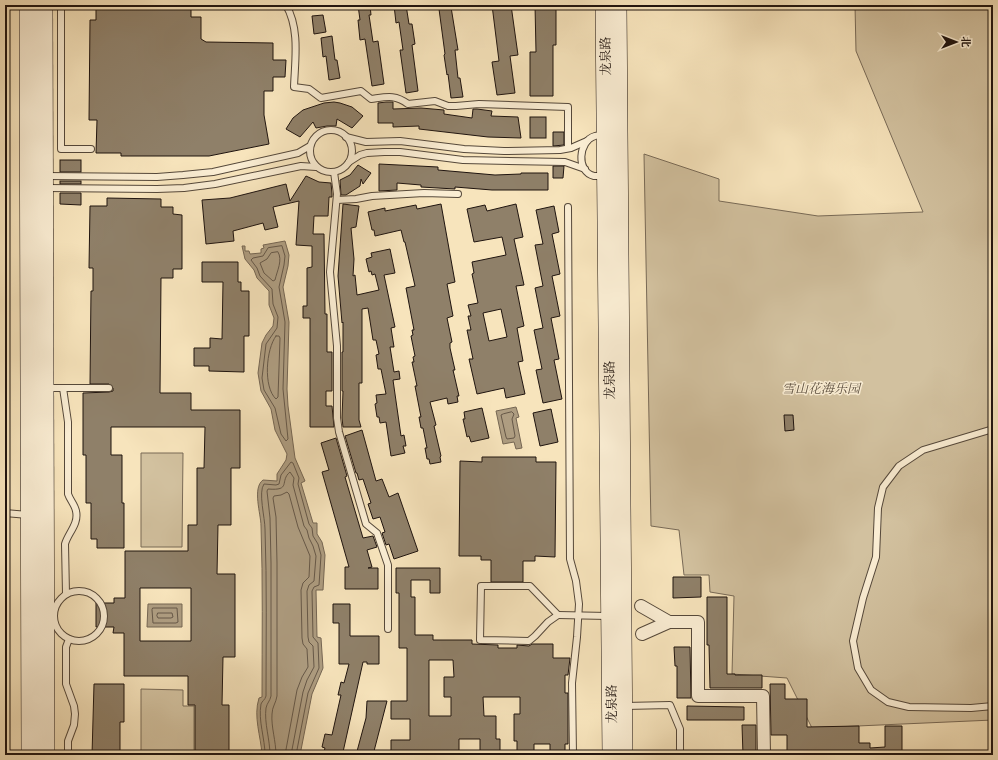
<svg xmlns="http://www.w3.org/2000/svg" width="998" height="760" viewBox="0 0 998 760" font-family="'IM FELL Double Pica','Noto Serif SC',serif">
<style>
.green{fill:#d2c19f;stroke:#786a57}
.water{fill:#ae9d81;stroke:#756653}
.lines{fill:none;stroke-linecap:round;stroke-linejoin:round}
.shore{stroke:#665848;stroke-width:1}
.building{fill:#8f8069;stroke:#1f140f;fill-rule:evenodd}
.lane-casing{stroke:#55483a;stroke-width:8}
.street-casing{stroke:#55483a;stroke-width:14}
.secondary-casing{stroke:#1f140f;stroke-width:18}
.lane{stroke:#faedd3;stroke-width:6}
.street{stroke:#faedd3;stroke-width:12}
.secondary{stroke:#faedd3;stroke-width:17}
.labels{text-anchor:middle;stroke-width:3;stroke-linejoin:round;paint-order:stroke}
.street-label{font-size:13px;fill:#1f140f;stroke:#faedd3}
.park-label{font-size:13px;font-style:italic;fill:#5e5141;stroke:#faedd3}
</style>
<rect width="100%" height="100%" fill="#f7e4bc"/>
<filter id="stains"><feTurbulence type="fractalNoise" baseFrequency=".005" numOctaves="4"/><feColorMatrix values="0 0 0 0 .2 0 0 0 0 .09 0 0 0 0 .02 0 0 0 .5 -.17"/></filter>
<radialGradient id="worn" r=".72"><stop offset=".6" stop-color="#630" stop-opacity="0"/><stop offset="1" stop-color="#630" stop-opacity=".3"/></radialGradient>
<g class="green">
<path d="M855,5H993V720L812,728L787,678L732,674L734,596L710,592L709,575H684L679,530L651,526L644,154L719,179V201L818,216L923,212L856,51Z"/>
<path d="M141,453H183L182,547H141Z"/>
<path d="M141,689L183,690V706H194V755H141Z"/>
</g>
<g class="water">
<path d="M285,241L289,255L288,266L283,287L289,322L287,389L288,406L295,458L305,481L301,483L313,523H317V534L322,542L325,555L323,590H316L317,637L321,638L323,668L312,694L300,755H262C261,736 253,717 259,698L262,697C262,640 263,583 261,526C261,514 252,488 263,480L277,481V474L286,460L287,454L275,430L271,409L261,391L258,373L262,343L266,335L273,326L274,318L269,305V291L257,278L254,270L245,259L242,246H245V251H249L250,254L261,253V249L264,248L263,245Z"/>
<path d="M516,407L519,417L516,418L522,448L516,449L514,442L503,444L496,411Z"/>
<path d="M148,604H182V627H147Z"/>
</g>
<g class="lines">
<g class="shore">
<path d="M282,246L285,256L284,265L279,287L285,322L283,389L288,439L286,441L281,434L275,408L264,390L262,378L266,344L277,328L278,317L273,304L272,289L260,276L257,268L251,260L253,258L263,256L268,248Z"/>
<path d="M278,252C283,260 277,271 275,280L273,281L264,273L260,263L267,259L271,253Z"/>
<path d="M276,336H279L280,338L278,397L276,399C263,387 266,349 276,336Z"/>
<path d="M512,412L514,414L512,419L515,436L514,438L507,439L506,437L501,415L503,414Z"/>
<path d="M153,608H177L178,622L176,623H153L152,610Z"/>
<path d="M158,613H172L173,617L171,618H158L157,616Z"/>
<path d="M265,755C265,738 258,721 261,704C262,701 265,700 266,696C266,640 267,584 265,529C265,518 258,492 264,484L276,485L279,484L281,475L291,462L293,463L299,478L298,484L309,524L312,528L313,536L318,544L321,555L319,585L314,587L312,591L313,637L318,643L319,668L308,693L296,755"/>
<path d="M270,755C270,739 264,723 266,708C267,703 270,701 271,696V563L270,518L267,491L268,489C292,491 279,481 290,472L294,478L293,485L304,526L307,530L309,538L313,546L316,556L314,581L309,585L307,591L308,637L309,642L313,646L314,667L307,680L303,692L291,755"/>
<path d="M276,755C276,741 271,727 272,714C272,707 276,703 277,696V563L276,517L273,498L274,496L281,495L287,492L289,494L298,527L310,556L309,577L303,583L301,590L302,638L303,644L307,649L308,667L302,677L297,690L285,755"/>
</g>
</g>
<g class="building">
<path d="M358,5H370L371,15H369L373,42L378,41L384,84L372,86L365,39L360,40L358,20H360Z"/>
<path d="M394,5H406L409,24H412L415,44L412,45L418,91L406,93L400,50H403L399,22L396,23Z"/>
<path d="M492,5H511L518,55L510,56L515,93L497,95L492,62L499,61Z"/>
<path d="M535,5H556V45H553V96H530V52H536Z"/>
<path d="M96,7L191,8V17H201V39L206,42L273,43V60H286L285,77H273V91H264V115L269,144L209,156H121V153H96L97,120H89L90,20H96Z"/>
<path d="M451,7L458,50H455L458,78H460L463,97L451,98L448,74L447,75L444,55L445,54L439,9Z"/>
<path d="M323,15L326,32L314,34L312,16Z"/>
<path d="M332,36L335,60H337L340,78L329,80L326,56L323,57L321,38Z"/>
<path d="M334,102L340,103L352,107L363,116L352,128L337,119L336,126H327L316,128L313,122L300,137L286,129L293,118L303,110L324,103Z"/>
<path d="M386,102H393V109L421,108L444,110V114L472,118L473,109H477L492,111L491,116L518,117L521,138L488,137L419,129V126L393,127V123H378V103Z"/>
<rect x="530" y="117" width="16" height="21"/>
<path d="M553,132H564V145L553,146Z"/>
<rect x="60" y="160" width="21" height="12"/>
<path d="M379,164L438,167V170L495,175L521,174V173H548V190H492L455,187V189L421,187V185L397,183V190L379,191Z"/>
<path d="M358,165L371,173L363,184L361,179L360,186L346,195H341L340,180L350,175Z"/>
<path d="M553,166H564L563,178H553Z"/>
<path d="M306,176L319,182L331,183L332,194V197H329L328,216H314L313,234H324L325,314H327V352H332V391H326V406H332L334,427H310V318H303V306H307V268L312,267V246L296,245L299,201L273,207L278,227L265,230L263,223L233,231L234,241L206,244L202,200L230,198L286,184L290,201Z"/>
<rect x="60" y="181" width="21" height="3"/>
<path d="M60,193H81V205L60,204Z"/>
<path d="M107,198L161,199V207H173V214L182,215V269H173V278H161L160,393H191V410H240V468H231V525H218L217,574H235V657H223L222,705H229V755H195V705H188V676H124V633H113L114,627H96V603H114V598H125V551H188V525H197V468H204L205,427H111V455H122V503H124V548H97V539H91V503H86V455H83V393L109,392L113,391V388L109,384H90L91,291H93V268H89L90,206H107ZM140,588H191V641H140Z"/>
<path d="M343,204L359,206L356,227L351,228L354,259L353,276L355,275L357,295L379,290L375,274L372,275L371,271L369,272L366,259L372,257L371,253L390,249L395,273L384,275L395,327L391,328L394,347H390L394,372L399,371L400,379L393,380L401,436L404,435L406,446H403L405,453L391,456L386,422L380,423L379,417H377L375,404L377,403L376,395L386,394L381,369H378L376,355L379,354L376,340H373L368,308L362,309V383H359V420L361,427H343L342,418L343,391H342V352H343V322L342,323L338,276Z"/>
<path d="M441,204L455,282L447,284L453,316L447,318L452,342L450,343V348L455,370H453L459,396H457L458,402L448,404L447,398L430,402L436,425L434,426L441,456L440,457L441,462L430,464L429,459H427L425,448H427L423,428H421L419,417H421L420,412L415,386H417L412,362H414L413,357L415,356L411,336L413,335L412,330H414L406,288L415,286L405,242H404L401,230L375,236L374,230H372L368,212L385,208V211L416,205L417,209Z"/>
<path d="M516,204L523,237L514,239L524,285L516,286L524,326L517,328L523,361L518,362L525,394L506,398L504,388L477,394L469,359H473L467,330H471L468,316H471L468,305L478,303L472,274L474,273L472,262L506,255L502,237L474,242L467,209L485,205L487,211ZM501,309L507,337L489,341L483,313Z"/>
<path d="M554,206L559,232L552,234L560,274L552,276L560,316L551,318L559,359L554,360L562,399L543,403L536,370L542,369L534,330L543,328L535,288L543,286L535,245L543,244L536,210Z"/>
<path d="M202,262H238V282H241V291H249V336H244V372L209,371V366H194V348H210V338L222,339L223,282H202Z"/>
<path d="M482,408L489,438L471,442L469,436L467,437L463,419H465L464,412Z"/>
<path d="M551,409L558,442L540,446L533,413Z"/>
<path d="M784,415H793L794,430L785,431Z"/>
<path d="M362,430L376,481L382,479L389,497L398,493L418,551L394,559L389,544L386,545L382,533L385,532L380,517L373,519L368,504L371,503L363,479L359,480L357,473H356L345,436Z"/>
<path d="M336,438L347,476L345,477L363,538L373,536L377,547L367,550L372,567L368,568H378V589H345V567H349L322,472L329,470L321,443Z"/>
<path d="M482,457H536V462H556L555,557L535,556V561H523V582H491V560H481V556H459L460,461L482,462Z"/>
<path d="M396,568H440V593H430V580H411V597H415V635H433V640H472V644L498,645V648H517V645L529,646L532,644H553V658H570L568,675H565V693H568V744H565V755H550V744H534V755H517V741H514V714H520V697H483L484,716H496V739H500V755H480V739H459V755H443V751L410,752V755H391V740H410V719H391V701H407V648H399V593H396ZM429,660H453L454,677H444V697H451V716H429Z"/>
<path d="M673,577H701V597L673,598Z"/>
<path d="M707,597H727V674H735V675H762V688H710L709,645H707Z"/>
<path d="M333,604H350V636H379V664H367V662H363L343,752L340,751L339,755H323L325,748L322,747L325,734L332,735L341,695H338L341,682L344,683L349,664H339V623H333Z"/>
<path d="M674,647H690L691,698H677V666H675Z"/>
<path d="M94,684H124V722H120V755H92Z"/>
<path d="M770,684H785V699H807V727L859,726V743H870V748L885,747V726H902V755H787V735H771Z"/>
<path d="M367,701H387L373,755H356L366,718Z"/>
<path d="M687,706L744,707V720H687Z"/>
<path d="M742,725H756V755H743Z"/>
</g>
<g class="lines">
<g class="lane-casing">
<g id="lane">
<path d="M61,5V149H91"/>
<path d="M286,5C300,29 295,60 294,87L309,89L321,98L361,91L371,99C386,97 395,94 408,104L435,101L448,106H456L479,104L568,107V148"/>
<circle cx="331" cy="151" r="21"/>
<path d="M346,137L366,142L400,141L464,149L504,151L560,150L571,148L587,141"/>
<path d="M349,162L360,155L367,153L384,152H400L463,160L565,162L585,169"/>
<path d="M334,172L337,194L330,272L337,346V418L339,432L366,524L377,533L388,565V629"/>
<path d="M46,176L157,177L183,175L213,172L298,153L310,146"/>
<path d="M604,176C601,176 597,176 594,176C576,172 578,141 595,136C597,135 601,136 604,135"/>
<path d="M46,188L157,189L184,188L215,184L301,166L316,167"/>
<path d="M337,200L356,199L372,196L424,193L458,194"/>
<path d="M568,207L570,559L576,581L579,604L577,637L572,683L573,755"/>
<path d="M47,388H109"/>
<path d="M63,388L68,422V494C70,500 75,505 76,511C79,524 68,533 65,544L66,594"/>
<path d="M993,429L923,450L899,466L883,487L878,508L876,557L863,598L853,641L858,668L871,690L888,702L909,707L971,708L993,706"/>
<path d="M5,513L28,515"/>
<path d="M481,586H530L558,615L548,622L535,636L529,641L480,640Z"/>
<circle cx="79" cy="616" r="25"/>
<path d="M558,615L608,616"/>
<path d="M625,706L670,705L680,729V755"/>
<path d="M68,755V741L74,725L75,714L74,706L66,684V647L69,639"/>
</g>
</g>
<g class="street-casing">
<g id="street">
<path d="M641,606L669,622L642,634"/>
<path d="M669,622H698V696H763L764,755"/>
</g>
</g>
<g class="secondary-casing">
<g id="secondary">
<path d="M28,5L30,755"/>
<path d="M44,5L46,755"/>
<path d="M604,5L611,755"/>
<path d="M618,5L624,755"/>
</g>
</g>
<use href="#lane" class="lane"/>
<use href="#street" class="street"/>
<use href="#secondary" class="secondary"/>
</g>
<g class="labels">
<g class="street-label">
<text transform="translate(605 56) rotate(-91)" y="5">龙泉路</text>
<text transform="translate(609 380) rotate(-91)" y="5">龙泉路</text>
<text transform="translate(611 704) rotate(-90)" y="5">龙泉路</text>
</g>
<g class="park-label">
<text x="821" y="393">雪山花海乐园</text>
</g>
</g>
<rect width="998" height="760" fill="none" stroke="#f7e4bc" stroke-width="20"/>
<rect x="6" y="6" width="986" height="748" fill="none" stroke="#1f140f" stroke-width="2"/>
<rect x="10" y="10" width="978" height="740" fill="none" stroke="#1f140f"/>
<g transform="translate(956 42) rotate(90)" stroke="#faedd3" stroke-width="3" paint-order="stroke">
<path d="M0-3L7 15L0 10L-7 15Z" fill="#1f140f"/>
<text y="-6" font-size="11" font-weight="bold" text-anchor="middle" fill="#1f140f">北</text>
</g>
<rect width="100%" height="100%" filter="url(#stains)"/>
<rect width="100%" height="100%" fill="url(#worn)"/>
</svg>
